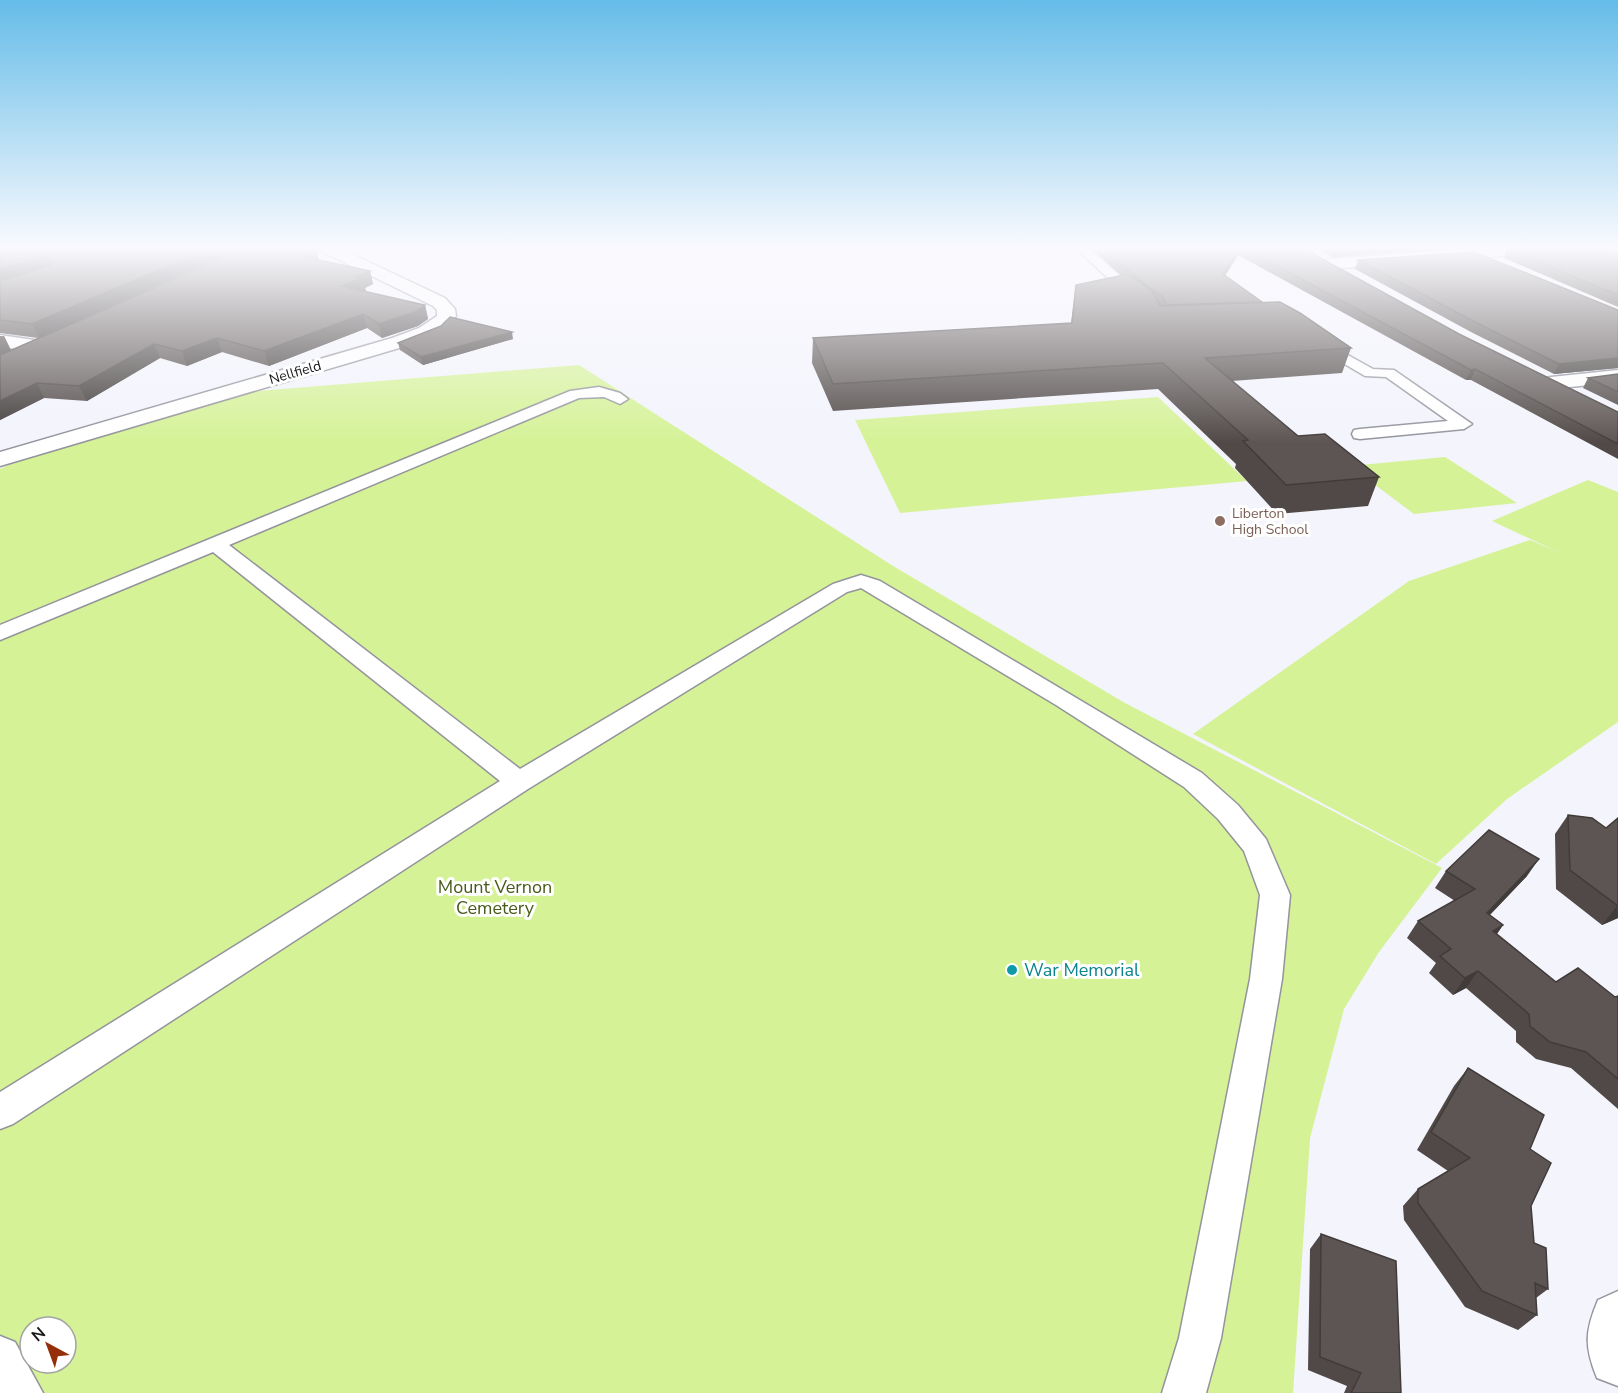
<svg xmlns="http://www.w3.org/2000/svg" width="1618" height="1393" viewBox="0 0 1618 1393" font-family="'Nunito Sans',sans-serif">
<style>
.green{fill:#d5f296;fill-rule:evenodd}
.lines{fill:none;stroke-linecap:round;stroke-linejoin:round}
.service-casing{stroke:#93949c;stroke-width:3}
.minor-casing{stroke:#93949c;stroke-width:3}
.service{fill:#fff;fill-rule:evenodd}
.minor{fill:#fff;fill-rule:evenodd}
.wall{fill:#504947}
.shaded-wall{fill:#413c3a}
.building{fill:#5d5553;stroke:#413c3a;stroke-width:1.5}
.education-dot{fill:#8d6e63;stroke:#fff;stroke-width:2}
.culture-dot{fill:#0f9aa8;stroke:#fff;stroke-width:2}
.labels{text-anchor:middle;stroke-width:6;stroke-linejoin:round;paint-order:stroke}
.far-street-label{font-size:14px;fill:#17181a;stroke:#fff}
.far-education-label{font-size:14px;fill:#785e54;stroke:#fff;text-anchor:start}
.near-park-label{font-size:18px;fill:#485a19;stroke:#fff}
.near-culture-label{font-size:18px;fill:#0d838f;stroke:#fff;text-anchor:start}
</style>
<rect width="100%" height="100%" fill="#f3f4fc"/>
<g class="green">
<path d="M579,365L893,566L1125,703L1442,868L1379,952L1344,1009L1310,1138L1293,1393H0V469L16,461L245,392ZM30,1327H66V1363H30Z"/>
<path d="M1158,397L1247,481L900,513L855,420Z"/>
<path d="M1445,457L1517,503L1414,514L1350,466Z"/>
<path d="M1588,480L1618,492V722L1507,799L1436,864L1193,734L1409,581L1530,540L1558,552L1492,521Z"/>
</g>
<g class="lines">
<g class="service-casing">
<g id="service">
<path d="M1076,248H1089L1143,296L1144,299L1143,302H1133Z"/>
<path d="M1319,339L1373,369L1394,370L1472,424L1464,429L1360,439L1354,438L1352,434L1354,430L1360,429L1448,421L1386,377L1365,376L1314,346L1312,343L1314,340Z"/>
<path d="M599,387L620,393L628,399L620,404L604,397L579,398L229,545L520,769L833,584L861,575L880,581L1202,773L1238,805L1266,839L1290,895L1282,979L1221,1338L1206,1393H1162L1179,1338L1250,979L1260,895L1244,851L1218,819L1184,787L1056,705L861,588L847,592L528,789L13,1124L0,1129V1092L500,781L213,552L0,640V625L570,391Z"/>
<path d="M0,1336L15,1342L43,1393H0Z"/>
</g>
</g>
<g class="minor-casing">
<g id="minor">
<path d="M319,248H339L445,298L455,309L456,316L442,331L406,346L0,466V452L392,338L419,328L437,316V310L433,306L321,251Z"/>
<path d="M1478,248H1549L1541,253L1328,269L1320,264L1328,259Z"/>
<path d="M0,335L48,342L51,346L48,350L41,352L0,347Z"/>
<path d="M1618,370V382L1551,389L1544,387L1541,383L1544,379L1551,377Z"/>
<path d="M1618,1291V1386L1597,1378C1584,1346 1585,1331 1598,1300Z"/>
</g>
</g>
<use href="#service" class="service"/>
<use href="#minor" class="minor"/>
</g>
<g class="wall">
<path d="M0,248H243L73,323L316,250L319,260L370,271L373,284L365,288L366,291L365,292L425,305L428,319L418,326L382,338L367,328L269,366L222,352L187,366L160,358L87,401L44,398L0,420V336H4L11,350L38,338L0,333Z"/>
<path d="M1090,248H1304L1324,260L1459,334L1618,412V459L1471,380H1466L1238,255L1225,276L1262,302L1351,348L1342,373L1232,381L1298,436L1379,477L1368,506L1277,514L1235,468L1236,464L1158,389L833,411L812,363L813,338L1071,323L1076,285L1122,276Z"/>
<path d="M1316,248H1449L1332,257Z"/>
<path d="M1507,249L1618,253V307L1504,258Z"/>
<path d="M1358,260L1618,310V368L1554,374L1471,332L1355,269Z"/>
<path d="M513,339L423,365L400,350L398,343Z"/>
<path d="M1618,374V405L1583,388L1588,378Z"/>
<path d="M1568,815L1606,828L1618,818V918L1602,925L1556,889L1555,834Z"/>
<path d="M1446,871L1527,876L1490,915L1503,925L1497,934L1556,982L1615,997L1618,996V1109L1571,1068L1536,1059L1516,1042V1031L1466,988L1453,995L1429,973L1436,963L1407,938L1418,921L1455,901L1435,888Z"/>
<path d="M1468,1068L1530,1149L1531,1206L1534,1243L1548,1289L1536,1298L1537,1315L1518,1330L1465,1307L1404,1220L1403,1206L1418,1189L1448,1171L1417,1150L1454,1086Z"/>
<path d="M1321,1234L1401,1393H1344L1347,1386L1308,1370L1310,1249Z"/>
</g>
<g class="shaded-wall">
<path d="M210,248H243L39,338L32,324Z"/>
<path d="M1239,248L1238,255L1220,283L1223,274Z"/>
<path d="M1335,248H1449L1332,257Z"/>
<path d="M316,250L320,263L300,256Z"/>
<path d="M47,255L53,267L0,285V270Z"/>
<path d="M370,271L373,284L365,288L366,291L344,299L341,286L355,277Z"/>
<path d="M425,305L428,319L418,326L382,338L379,324Z"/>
<path d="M363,314L367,328L269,366L264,351Z"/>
<path d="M512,332L513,339L423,365L421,357Z"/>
<path d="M4,336L11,351L0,357V338Z"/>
<path d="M217,338L222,352L187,366L182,351Z"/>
<path d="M154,344L160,358L87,401L79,386Z"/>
<path d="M1618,358V368L1554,374L1559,364Z"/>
<path d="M1475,369L1471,380H1466L1471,370Z"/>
<path d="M37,383L44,398L0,420V401Z"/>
<path d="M1539,859L1527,876L1475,930L1487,913Z"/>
<path d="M1617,906L1618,918L1602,925Z"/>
<path d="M1503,925L1491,942L1493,931Z"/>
<path d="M1478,971L1466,988L1453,995L1465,978Z"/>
</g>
<g class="building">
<path d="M0,248H210L32,324L0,320V281L51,265L54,260L47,255L0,270Z"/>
<path d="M246,248H305L316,250L300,256L370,271L355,277L362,278L341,286L425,305L415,312L379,324L363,314L264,351L217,338L182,351L154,344L79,386L37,383L0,401V355Z"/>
<path d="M1102,248H1239L1223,274L1262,302L1167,305L1163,297L1148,287Z"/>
<path d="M1243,248H1304L1324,260L1459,334L1618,412V444L1475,369L1471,370Z"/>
<path d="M1525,248H1601L1618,253V295L1507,249Z"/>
<path d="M1474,252L1618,310V358L1559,364L1475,322L1358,260Z"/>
<path d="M1128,274L1152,291L1160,306L1280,302L1300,313L1351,348L1205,358L1298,436L1325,434L1379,477L1286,485L1243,441L1248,440L1163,363L833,384L813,338L1072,323L1076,285Z"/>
<path d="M450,317L512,332L421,357L398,343L441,326Z"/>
<path d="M1618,374V392L1588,378Z"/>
<path d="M1568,815L1592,818L1606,828L1618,818V906L1570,870Z"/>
<path d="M1489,830L1539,859L1487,913L1503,925L1493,931L1556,982L1578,968L1615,997L1618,996V1079L1586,1052L1550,1042L1530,1026L1529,1014L1478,971L1465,978L1440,956L1451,949L1418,921L1475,889L1446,871Z"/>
<path d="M1468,1068L1544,1115L1530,1149L1551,1163L1531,1206L1534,1243L1546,1248L1548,1289L1535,1283L1537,1315L1482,1291L1418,1203V1189L1470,1158L1431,1132Z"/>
<path d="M1321,1234L1396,1261L1401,1393H1351L1361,1373L1320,1357Z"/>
</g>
<linearGradient id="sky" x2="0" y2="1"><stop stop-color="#65bce8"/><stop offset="0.56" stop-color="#fafafe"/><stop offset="1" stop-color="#fafafe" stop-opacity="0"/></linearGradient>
<rect width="1618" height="443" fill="url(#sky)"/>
<circle class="education-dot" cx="1220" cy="521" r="6"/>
<circle class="culture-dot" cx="1012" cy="970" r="6"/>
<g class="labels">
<g class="far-street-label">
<text transform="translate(295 372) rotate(-16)" y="5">Nellfield</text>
</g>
<g class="far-education-label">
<text x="1232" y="518">Liberton<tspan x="1232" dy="16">High School</tspan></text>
</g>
<g class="near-park-label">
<text x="495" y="893">Mount Vernon<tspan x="495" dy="21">Cemetery</tspan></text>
</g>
<g class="near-culture-label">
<text x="1024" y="976">War Memorial</text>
</g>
</g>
<g transform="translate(48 1345) rotate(319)"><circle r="28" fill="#ffffff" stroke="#a2a3a3" stroke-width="1.5"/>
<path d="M0-4.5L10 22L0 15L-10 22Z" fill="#952f0a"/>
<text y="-9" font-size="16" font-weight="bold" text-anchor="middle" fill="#17181a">N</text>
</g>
</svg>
